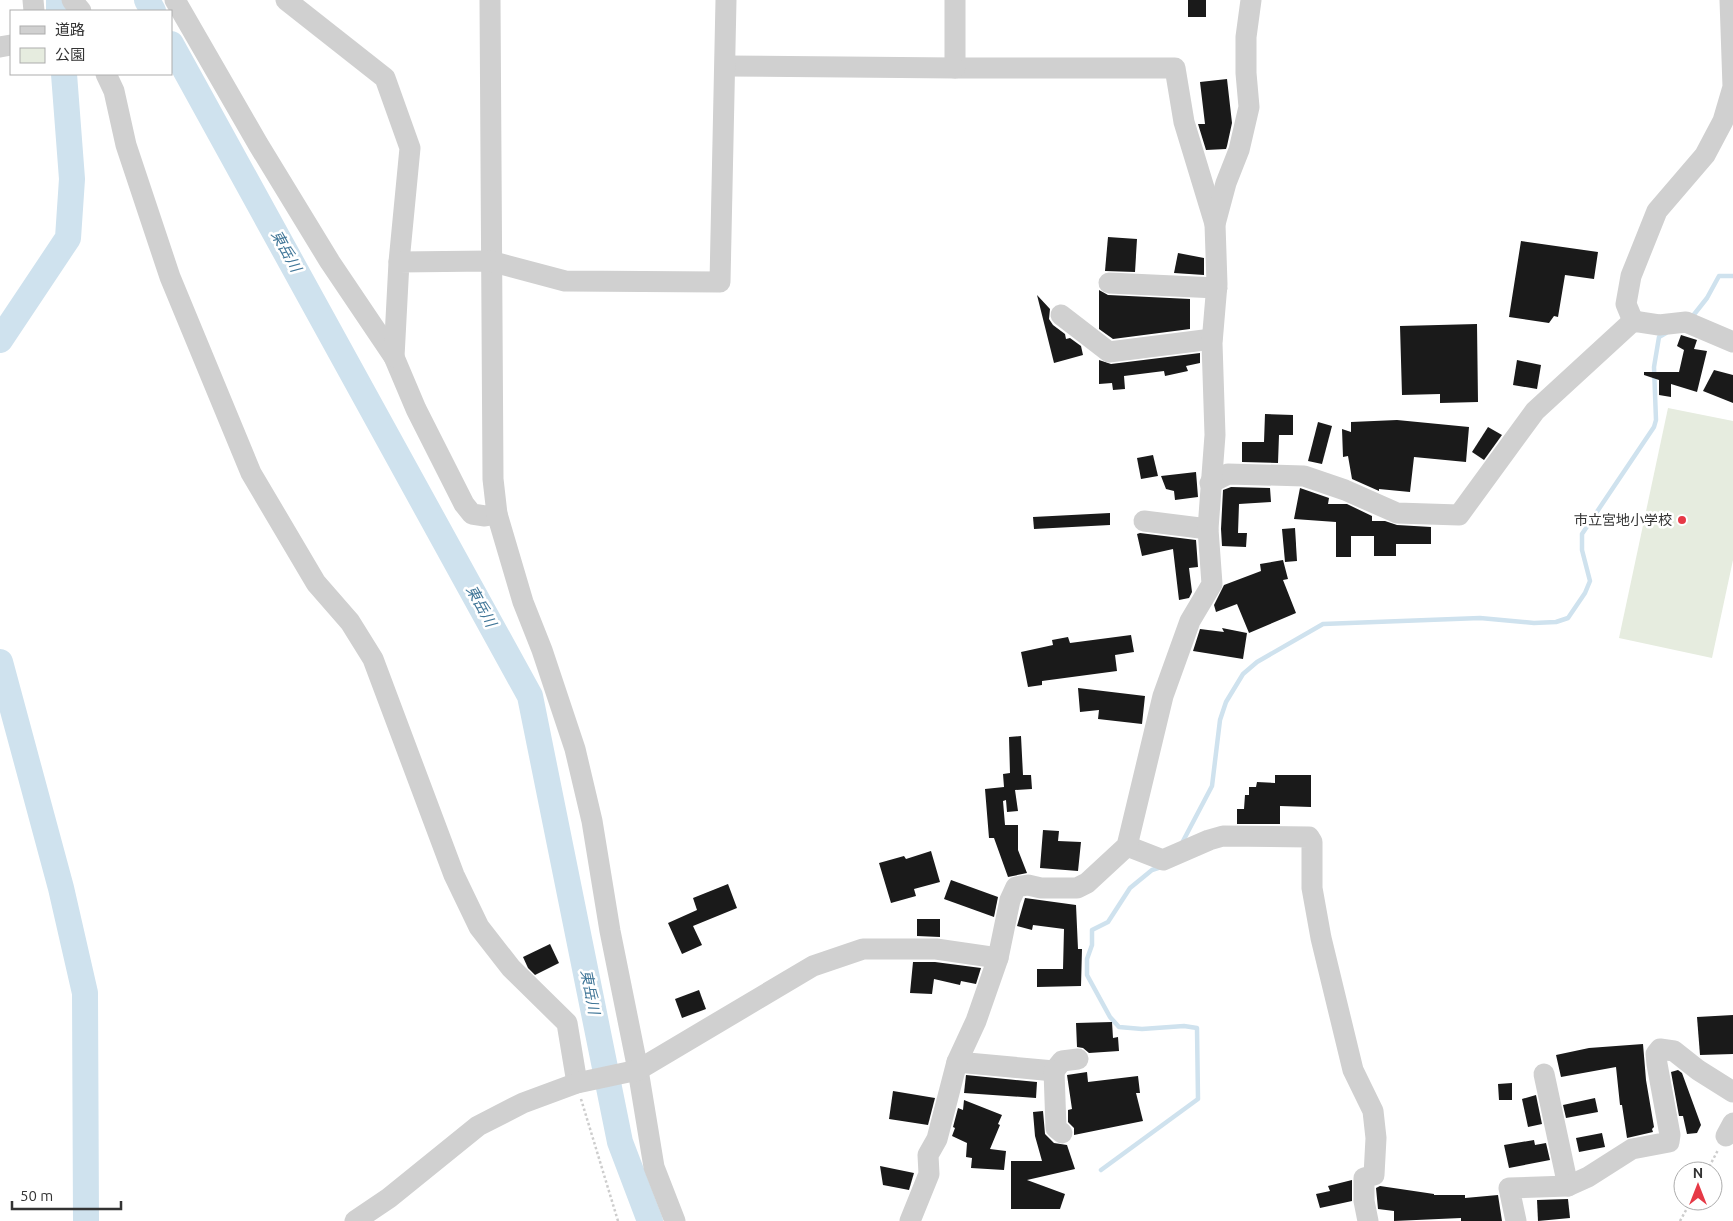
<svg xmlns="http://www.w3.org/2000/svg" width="1733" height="1221" viewBox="0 0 1733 1221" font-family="Ubuntu,'Noto Sans JP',sans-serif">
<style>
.green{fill:#e6ecdf}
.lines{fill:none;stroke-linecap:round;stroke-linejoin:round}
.stream{stroke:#cfe2ee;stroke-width:4.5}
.river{stroke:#cfe2ee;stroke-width:26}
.building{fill:#1a1a1a}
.path{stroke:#cdcdcd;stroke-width:2.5;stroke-dasharray:2.5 2.5;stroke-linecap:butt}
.minor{stroke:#d0d0d0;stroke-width:21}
.poi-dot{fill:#e63946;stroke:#fff;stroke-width:2}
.labels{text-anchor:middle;stroke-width:5;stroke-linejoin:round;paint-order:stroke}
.poi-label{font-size:14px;fill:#333;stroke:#fff;text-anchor:end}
.water-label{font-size:15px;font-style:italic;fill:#3f7597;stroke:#fff}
</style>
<rect width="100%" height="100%" fill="#fff"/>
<path class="green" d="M1668,408L1733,421V560L1712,658L1619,638Z"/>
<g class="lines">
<g class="stream">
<path d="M1692,317L1707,298L1719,276H1733"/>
<path d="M1182,843L1212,786L1220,720L1226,702L1243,674L1257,662L1323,624L1480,618L1534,623L1556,622L1568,618L1585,593L1590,581L1582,550V534L1654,427L1656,420L1654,367L1659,337L1666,333"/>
<path d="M1101,1170L1198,1099L1197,1028L1184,1026L1142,1029L1119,1027L1110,1017L1087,975V959L1092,945V930L1108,922L1130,888L1152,870L1161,867"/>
</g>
<g class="river">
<path d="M59,0V11"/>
<path d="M147,0L153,11"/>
<path d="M171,44L530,696L620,1142L650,1221"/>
<path d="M0,340L68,238L72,179L64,74"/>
<path d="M0,662L61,888L85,993L86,1221"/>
</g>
</g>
<g class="building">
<rect x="1188" y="0" width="18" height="17"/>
<path d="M1227,79L1232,123L1227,146L1226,149L1206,150L1198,124H1205L1200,82Z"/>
<path d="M1108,237L1137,239L1135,272L1105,271Z"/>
<path d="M1521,241L1598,252L1594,279L1565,275L1558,317L1554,316L1549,323L1509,317Z"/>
<path d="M1178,253L1204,258V275L1174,273Z"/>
<path d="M1099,290L1108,295L1190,299V329L1113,339L1099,329Z"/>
<path d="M1037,295L1050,309L1049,319L1053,325L1065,334L1066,339L1070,338L1081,346L1083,355L1054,363Z"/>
<path d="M1477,324L1478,402L1440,403V394L1402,395L1400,326Z"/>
<path d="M1681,335L1697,340L1694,349L1707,351L1697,392L1671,384V397L1659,395V380L1644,375V372H1679L1684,350L1677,346Z"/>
<path d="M1200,353V363L1186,366L1188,371L1165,376L1164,371L1124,376L1125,389L1113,390L1112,383L1099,384V360L1111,364Z"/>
<path d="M1517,360L1541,365L1537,389L1513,385Z"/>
<path d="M1714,370L1733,375V403L1703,391Z"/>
<path d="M1265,414L1293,415V435H1279L1278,463L1242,462V442H1264Z"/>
<path d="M1397,420L1469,427L1466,462L1414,457L1410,492L1379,489V491L1352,479L1348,456L1343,457L1342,429L1351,432V422Z"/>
<path d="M1318,422L1332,426L1322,464L1308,461Z"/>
<path d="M1488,427L1502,435L1484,460L1472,452Z"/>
<path d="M1153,455L1158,476L1141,479L1137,458Z"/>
<path d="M1196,472L1198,497L1175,500L1174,491L1166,489L1161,476Z"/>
<path d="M1231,487L1270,488L1271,502L1239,504L1238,533H1247L1246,547L1222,546L1221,529L1223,490Z"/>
<path d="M1300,488L1329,498L1328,504H1347L1372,516V521H1385L1397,525L1431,527V544H1396V556H1374V536H1351V557H1336V522L1294,519Z"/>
<path d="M1110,513V525L1034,529L1033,517Z"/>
<path d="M1295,528L1297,561L1285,562L1282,529Z"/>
<path d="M1140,533L1196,540L1198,567L1189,568L1192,592L1189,598L1179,600L1173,549L1142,556L1137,534Z"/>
<path d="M1283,560L1288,579L1283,580L1296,613L1249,633L1237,604L1216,612L1214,605L1224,585L1261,571L1260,564Z"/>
<path d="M1222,628L1247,633L1243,659L1193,651L1200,629L1224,632Z"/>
<path d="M1131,635L1134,652L1115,655L1117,671L1042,681V685L1028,687L1021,652L1053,645L1052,640L1068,637L1070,643Z"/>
<path d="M1078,688L1145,696L1142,724L1098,719L1099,710L1080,712Z"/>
<path d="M1021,736L1023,775H1031L1032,789L1015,790L1018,811L1007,812L1006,800L1003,801L1005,825H1018V850L1027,873L1008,877L994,838H989L985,789L1004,787L1003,774L1010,773L1009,737Z"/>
<path d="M1275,775H1311V807L1280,806V824H1237V809H1244L1245,795H1249V787H1256L1257,782L1275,783Z"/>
<path d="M1043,830L1059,831L1058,841L1081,842L1078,871L1040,868Z"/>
<path d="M931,851L940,882L914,889L916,896L891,903L879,863L904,856L906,859Z"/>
<path d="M951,880L998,897L994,917L944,899Z"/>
<path d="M728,884L737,908L693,926L702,945L682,954L668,923L697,910L693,898Z"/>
<path d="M1025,898L1076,905L1078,949H1082L1081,986L1037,987V969H1063L1064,929L1033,925L1032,930L1017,926Z"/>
<path d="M917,919H940V937L917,936Z"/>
<path d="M550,944L559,963L535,975L528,968L523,957Z"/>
<path d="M913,962H935L981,968L976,984L961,981L960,985L934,979L932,994L910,993Z"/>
<path d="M699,990L706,1009L682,1018L675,999Z"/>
<path d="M1733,1015V1054L1700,1055L1697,1017Z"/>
<path d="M1112,1022L1113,1038L1118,1037L1119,1051L1089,1053L1083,1048L1077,1047L1076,1023Z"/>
<path d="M1643,1044L1646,1080L1654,1127L1652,1129L1653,1132L1627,1138L1622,1105H1620L1616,1067L1561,1077L1556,1055L1589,1048Z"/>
<path d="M1678,1070L1682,1073L1701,1125L1697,1133L1687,1134L1683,1116H1679L1671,1072Z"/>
<path d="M1087,1072L1088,1082L1138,1076L1140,1093H1136L1143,1121L1074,1135V1128L1068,1122V1110L1072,1109L1067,1075Z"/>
<path d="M966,1075L1037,1082L1036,1098L964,1093Z"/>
<path d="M1512,1083V1100H1499L1498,1084Z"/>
<path d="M893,1091L935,1098L928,1125L889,1119Z"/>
<path d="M1536,1095L1542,1124L1528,1127L1522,1099Z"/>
<path d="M1595,1098L1598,1112L1566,1118L1563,1105Z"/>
<path d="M964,1100L1002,1115L998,1124L1000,1125L990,1149L1006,1151L1004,1170L971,1168L972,1158L966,1157L967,1143L952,1136L955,1128L953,1127L958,1108L963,1110Z"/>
<path d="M1043,1111L1045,1134L1054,1143L1067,1145L1075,1169L1027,1180L1065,1194L1060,1209H1011V1161H1042L1035,1136L1033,1112Z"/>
<path d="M1602,1133L1605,1147L1579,1152L1576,1138Z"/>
<path d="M1534,1140L1535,1145L1546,1143L1550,1160L1509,1168L1504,1145Z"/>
<path d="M880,1166L914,1173L909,1190L883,1185Z"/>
<path d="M1352,1180V1201L1320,1208L1316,1194L1330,1191L1328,1186Z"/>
<path d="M1380,1186L1434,1194V1195H1465V1198L1498,1195L1502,1221H1461V1218L1394,1221V1211L1378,1209L1376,1188Z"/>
<path d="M1568,1199L1570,1218L1538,1221L1537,1200Z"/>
</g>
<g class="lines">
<g class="path">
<path d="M581,1099L618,1221"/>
<path d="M1707,1171L1718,1150"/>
<path d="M1680,1221L1691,1201"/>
</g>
<g class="minor">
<path d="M33,0L34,11"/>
<path d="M72,0L81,11"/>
<path d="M175,0L258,144L330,262L394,357L416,409L464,504L472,514L485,516L497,514"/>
<path d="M286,0L385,78L410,148L399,262"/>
<path d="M490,0L493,479L497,514L523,602L542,650L575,749L592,821L610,931L638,1070L654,1167L675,1221"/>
<path d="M955,0V68H1175L1184,122L1215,224"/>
<path d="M0,47L11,45"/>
<path d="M726,66L955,68"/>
<path d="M106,74L114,91L126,145L170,277L251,473L316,583L350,622L373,659L454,875L479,927L511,968L567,1023L577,1083"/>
<path d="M1109,283L1217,288"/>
<path d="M1061,315L1109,352L1212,339"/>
<path d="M1633,321L1626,304L1631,276L1657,211L1705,155L1723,121L1733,87L1730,0"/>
<path d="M394,357L399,262L490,261L565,281L720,282L726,0"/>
<path d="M1210,483L1228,474L1304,476L1345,490L1397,513L1459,515L1535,411L1633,321L1659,325L1686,322L1733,342"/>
<path d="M1144,521L1208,529"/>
<path d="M1127,846L1163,860L1209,840L1223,836L1309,837L1312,842V888L1321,938L1353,1070L1373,1111L1376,1138L1374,1175L1364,1178V1201L1368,1221"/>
<path d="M957,1062L1054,1071L1062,1061L1078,1059"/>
<path d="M1054,1071L1056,1128L1062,1133"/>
<path d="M1544,1074L1568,1186"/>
<path d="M1726,1136L1733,1123"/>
<path d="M355,1221L389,1198L478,1126L523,1103L577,1083L638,1070L813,966L863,949H936L998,958"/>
<path d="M910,1221L929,1174L928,1155L937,1139L957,1062L976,1021L998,958L1010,900L1016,887L1028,885L1041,888H1077L1087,883L1127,846L1163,696L1190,621L1212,584L1208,529L1215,435L1212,343L1217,284L1215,224L1226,183L1239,150L1249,107L1246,73V37L1251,0"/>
<path d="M1516,1221L1509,1188L1568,1186L1588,1177L1632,1149L1669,1142L1670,1135L1657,1064L1656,1054L1660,1049L1674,1051L1698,1070L1733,1092"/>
</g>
</g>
<circle class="poi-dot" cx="1682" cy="520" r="5"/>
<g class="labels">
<g class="poi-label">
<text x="1672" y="525">市立宮地小学校</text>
</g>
<g class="water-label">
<text transform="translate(286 251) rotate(61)" y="5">東岳川</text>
<text transform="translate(481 606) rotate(61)" y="5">東岳川</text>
<text transform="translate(590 992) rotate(79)" y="5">東岳川</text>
</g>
</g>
<rect x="10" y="10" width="162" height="65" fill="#ffffff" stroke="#adadad"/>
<rect x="20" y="26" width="25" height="8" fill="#d0d0d0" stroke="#adadad"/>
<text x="55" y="35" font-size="15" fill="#333333">道路</text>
<rect x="20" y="48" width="25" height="15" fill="#e6ecdf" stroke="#adadad"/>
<text x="55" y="60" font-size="15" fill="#333333">公園</text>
<g transform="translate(1698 1186)"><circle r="24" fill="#ffffff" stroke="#adadad"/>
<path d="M0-4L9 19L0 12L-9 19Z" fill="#e63946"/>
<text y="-8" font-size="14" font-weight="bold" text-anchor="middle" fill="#333333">N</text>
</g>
<path d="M12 1201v8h109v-8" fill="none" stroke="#333333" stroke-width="2.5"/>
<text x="20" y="1201" font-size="15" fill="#333333" stroke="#ffffff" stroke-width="4" paint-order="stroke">50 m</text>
</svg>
